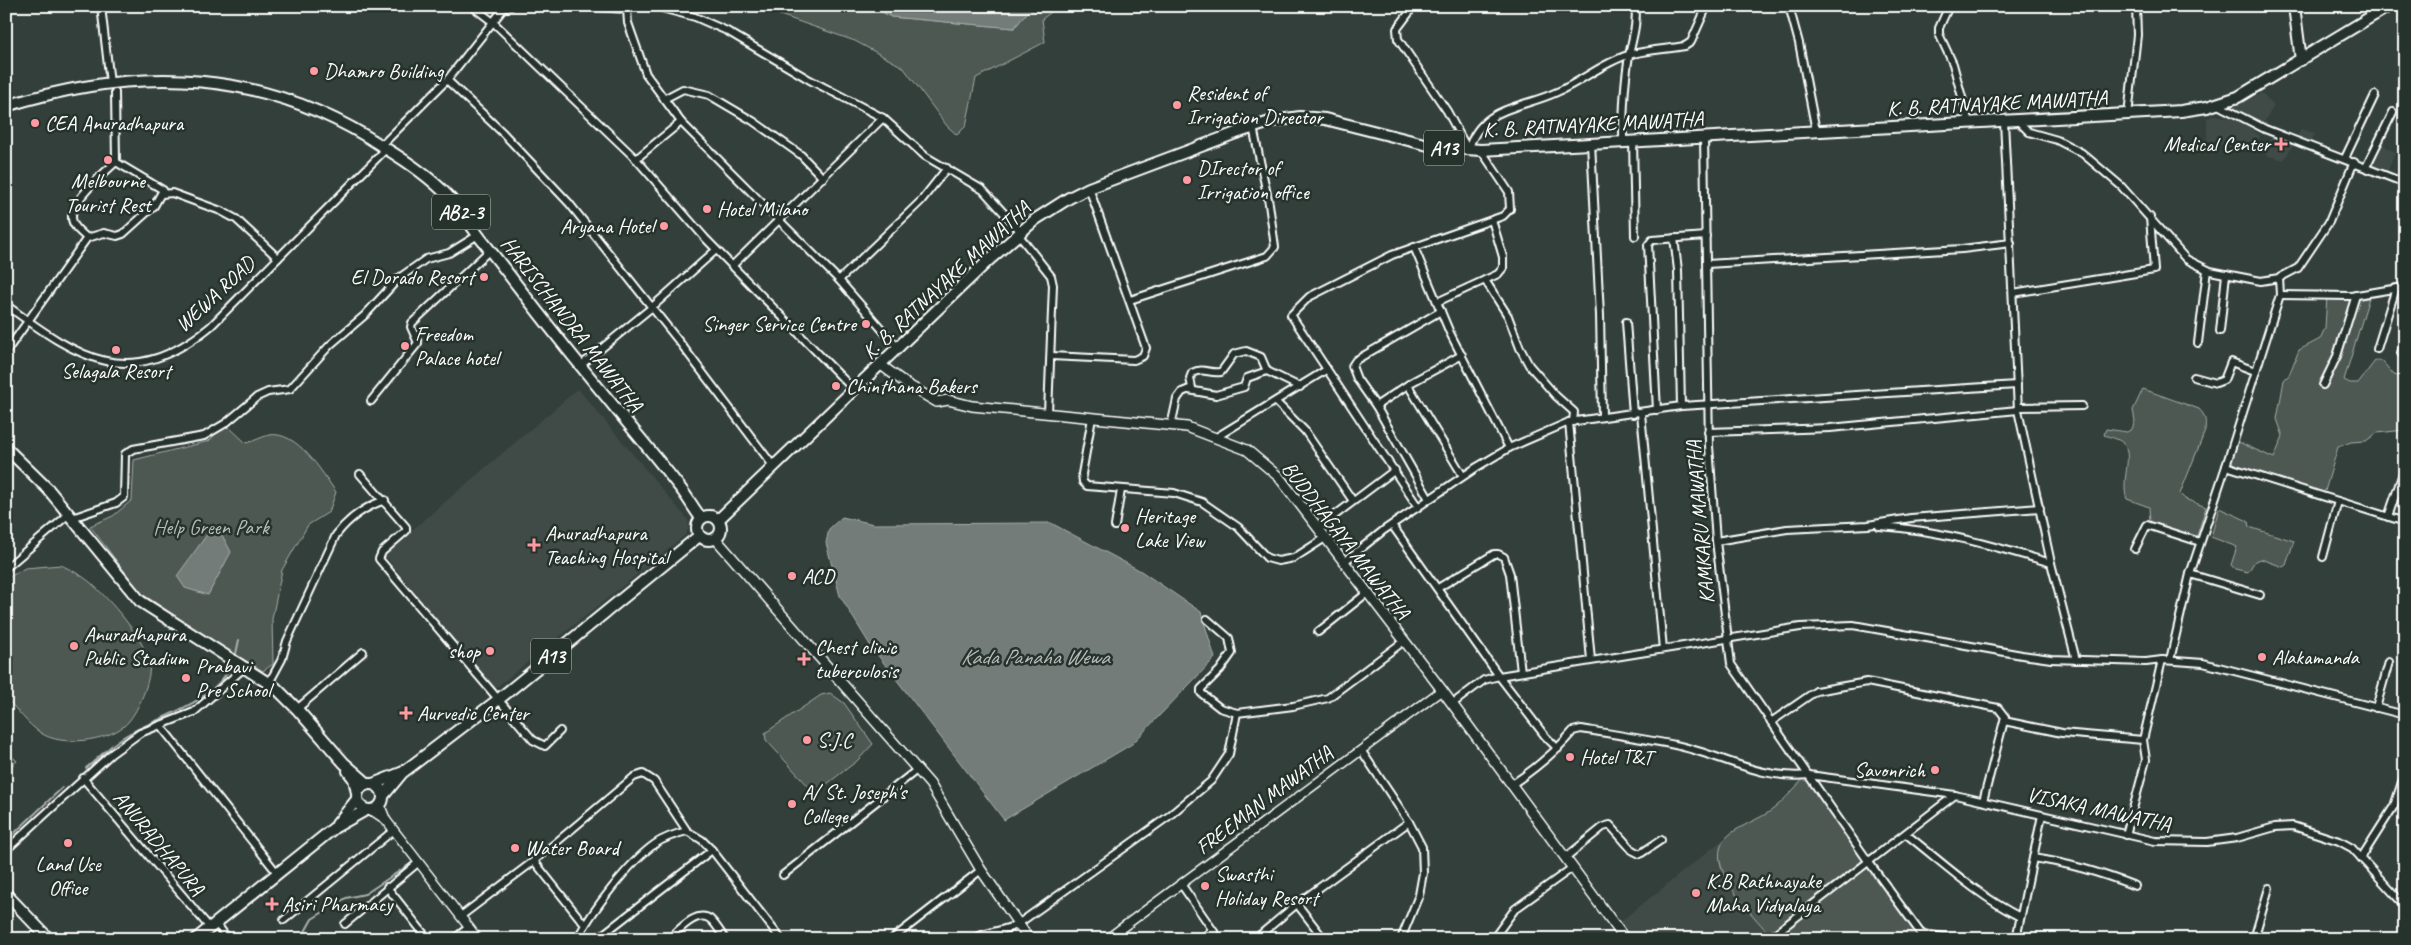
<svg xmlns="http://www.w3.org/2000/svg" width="2411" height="945" viewBox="0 0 2411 945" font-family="Caveat,sans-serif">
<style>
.built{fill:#404c47}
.green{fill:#4d5853;stroke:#a6aca9}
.water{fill:#737b78;stroke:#abb0ae}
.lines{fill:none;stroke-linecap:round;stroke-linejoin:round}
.stream{stroke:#abb0ae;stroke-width:2}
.minor-casing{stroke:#fff;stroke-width:10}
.tertiary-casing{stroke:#fff;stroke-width:11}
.secondary-casing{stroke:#fff;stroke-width:12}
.primary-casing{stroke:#fff;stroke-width:14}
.trunk-casing{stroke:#fff;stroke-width:14}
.minor{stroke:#26332d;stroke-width:6}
.tertiary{stroke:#26332d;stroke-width:8}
.secondary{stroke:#26332d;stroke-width:9}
.primary{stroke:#26332d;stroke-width:10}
.trunk{stroke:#26332d;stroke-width:10}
.poi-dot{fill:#ff9aa2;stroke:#26332d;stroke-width:2}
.labels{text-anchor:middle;stroke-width:5;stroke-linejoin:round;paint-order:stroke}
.shield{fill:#26332d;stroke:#bec2c0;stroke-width:1}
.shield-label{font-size:20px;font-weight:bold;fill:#fff}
.poi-label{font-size:21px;fill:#fff;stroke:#26332d;text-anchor:start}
.street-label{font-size:21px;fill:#fff;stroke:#26332d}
.park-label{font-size:21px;fill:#b8bcba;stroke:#26332d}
.water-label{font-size:22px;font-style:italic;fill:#b9bdbc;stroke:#26332d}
</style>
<rect width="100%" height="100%" fill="#333f3a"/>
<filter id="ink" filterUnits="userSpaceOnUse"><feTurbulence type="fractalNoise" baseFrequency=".02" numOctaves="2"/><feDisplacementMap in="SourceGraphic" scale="10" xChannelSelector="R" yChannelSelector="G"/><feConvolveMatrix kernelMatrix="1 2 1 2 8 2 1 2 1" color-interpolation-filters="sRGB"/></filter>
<g filter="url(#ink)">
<g class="built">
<path d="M2262,93L2274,106L2263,124L2230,108Z"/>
<path d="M2215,115L2240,120L2260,136L2251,152L2207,141V118Z"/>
<path d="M2301,129L2315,133L2309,145L2296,140L2284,160L2266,155L2265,151L2274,132L2296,140Z"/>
<path d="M2380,143L2395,152L2386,175L2366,167Z"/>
<path d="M578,389L688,520L689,528L685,535L660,556L493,690L384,554Z"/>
<path d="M1725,838L1719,853L1740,901L1771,936L1768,939H1625L1615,926Z"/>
</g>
<g class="green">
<path d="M754,6H872L891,17L1014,28L1033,6H1087L1054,10L1042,19L1045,42L976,78L966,126L957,135L947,126L903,67L855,41Z"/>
<path d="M2371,291L2344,380L2350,383H2358L2375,361H2382L2394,375L2405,378V430L2377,433L2366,441L2351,442L2338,447L2325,491L2320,496L2225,468L2234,440L2274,458L2283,436L2277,419L2284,380L2289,375L2299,350L2320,339L2325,328L2327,295L2351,296Z"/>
<path d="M2143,389L2199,409C2206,416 2206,421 2205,431L2180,494L2185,499L2206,507L2197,536L2191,537L2150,523L2149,507L2127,499C2120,482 2134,455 2123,443C2119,439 2110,437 2104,435L2106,429L2127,432L2132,429L2135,421L2133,410Z"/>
<path d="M228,426L246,443C255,441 261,437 269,435C297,430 322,472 336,492L329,512L308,525L282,570L272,619L273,664L263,671L203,635L141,593L90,526L113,516L132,500L134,460L209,441L219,430Z"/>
<path d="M2219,508L2248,521L2249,527L2294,541L2286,565L2283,567L2261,559L2255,561L2248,572L2235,569L2231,565L2237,547L2211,537Z"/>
<path d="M61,565C71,570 82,575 91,583C109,599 143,637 149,661C153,677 137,716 124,726C106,741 61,747 41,733C28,725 17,709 6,698V579L25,568Z"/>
<path d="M830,693L844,703L873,744L857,761L819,790L811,789L766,740L765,733L821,695Z"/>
<path d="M6,750L17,761L6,771Z"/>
<path d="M1808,774L1927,939H1768L1771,936C1754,916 1701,865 1726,838C1734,828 1760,819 1772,810C1785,800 1796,786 1808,774Z"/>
</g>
<g class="water">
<path d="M872,6H1033L1014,28L891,17Z"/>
<path d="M842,517L874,524L1051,523L1141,571L1201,612L1215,658L1132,744L1004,820L870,645L840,596L826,543L829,529Z"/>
<path d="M211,529L222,535L231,552L208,595L185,588L177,576Z"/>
</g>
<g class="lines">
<g class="stream">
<path d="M235,658L239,640"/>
<path d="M86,768C99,758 111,744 125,736C160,716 212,704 231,666"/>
<path d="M6,841L62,788"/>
<path d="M301,939L312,919L346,898L365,894L413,862"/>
</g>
<g class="minor-casing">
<g id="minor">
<path d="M101,6L110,83"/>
<path d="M472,6L493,22L504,8L511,6"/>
<path d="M581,6L627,9"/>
<path d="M631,6L627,9L628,23L646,74L681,122L839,280L899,349"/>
<path d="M654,6L695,17L727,31L810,80L883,118L925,156L983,190L1021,232"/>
<path d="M1410,6L1409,13L1397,29L1398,39L1447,111L1468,150"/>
<path d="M1789,6L1799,43L1816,131"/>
<path d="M1949,6L1939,28V34L1953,64L1969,123"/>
<path d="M447,80L503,133L569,203L681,344L774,467"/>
<path d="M115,92L116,162"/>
<path d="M664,99L683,89L709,95L753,121L801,155L823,178"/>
<path d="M2218,105L2265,129L2405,183"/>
<path d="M2128,115L2137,35L2136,6"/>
<path d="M2017,120L2029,132L2057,140L2082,153L2121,186L2186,259L2210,271L2261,281L2279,278L2298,268L2329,222L2354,162"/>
<path d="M2004,121L2018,410L2051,563L2076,660"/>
<path d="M1704,137L1709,446L1716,541L1731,664L1868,861L1925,939"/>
<path d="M1633,140L1635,236"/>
<path d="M1623,141C1623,113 1624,84 1629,56C1632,39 1638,23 1635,6"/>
<path d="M1591,143L1600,315L1602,417"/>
<path d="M382,145L447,80L493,22L636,159L705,238L854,390"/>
<path d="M1468,150C1482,105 1521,109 1557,92C1581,82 1602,63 1628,55C1646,50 1667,49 1685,46L1691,42L1707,6"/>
<path d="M2345,158L2375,95"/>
<path d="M636,159L681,122"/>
<path d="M2366,167L2393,112"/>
<path d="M162,194L172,193L221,211L236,219L278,258"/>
<path d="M1018,234L1051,276L1053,285L1048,413"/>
<path d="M1674,238L1678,270L1681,406"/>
<path d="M1414,247L1450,333L1509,448"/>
<path d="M1707,264L1962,249L2011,243"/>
<path d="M732,266L883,118"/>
<path d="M2279,278L2280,295L2226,466L2405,522"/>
<path d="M839,280L921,201L947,168"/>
<path d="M1485,280L1508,316L1520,348L1529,365L1556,396L1574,412L1573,422"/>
<path d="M2013,293L2154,270L2150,217"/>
<path d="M2280,295L2351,296L2405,287"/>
<path d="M1130,300L1267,256L1275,247L1269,204L1253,127"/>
<path d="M1437,302L1498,274L1503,268V257L1492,220"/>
<path d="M6,305C80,359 129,393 211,326L387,148"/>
<path d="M1626,322L1633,414"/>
<path d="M2220,331L2226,274"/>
<path d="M2198,343L2207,270"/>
<path d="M2377,349L2396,288"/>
<path d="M6,352L87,238L104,233L117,236L123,234L154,206L163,190L116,162C105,172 72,200 72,216C71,225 80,232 87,238"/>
<path d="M2401,353L2405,341"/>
<path d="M1051,356L1134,360L1143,356L1146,348L1089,188"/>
<path d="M580,366L651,308L716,250"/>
<path d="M2194,377L2216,383L2224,380L2231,362L2255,371"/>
<path d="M1408,385L1463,476"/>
<path d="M2323,385L2337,356L2356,295"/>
<path d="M1189,390L1216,395L1244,387L1247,378L1267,371L1300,387"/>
<path d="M371,401L418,343L411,327L412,323L490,250"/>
<path d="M1276,402L1305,431L1353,501"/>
<path d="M1376,406L1412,382L1462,355"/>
<path d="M2018,407L2082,406"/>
<path d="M1657,410L1648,245L1652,240L1706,236"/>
<path d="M1641,413L1663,649"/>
<path d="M1092,418L1082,474L1083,482L1087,486L1174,493L1202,502L1238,527L1267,558L1278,561L1294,558L1325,538"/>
<path d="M1569,422L1591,660"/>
<path d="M1171,426L1177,399L1182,392L1192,388L1190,378L1192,373C1204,367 1209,374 1221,372L1234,354L1246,351L1261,357L1267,371"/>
<path d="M1708,432L1830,428L2018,410"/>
<path d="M1215,438L1326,370"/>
<path d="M360,474L406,527V531L382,552L379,559L533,740L545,746L560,731"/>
<path d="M1429,499L1376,406L1357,379L1352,366L1356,360L1441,311"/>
<path d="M1418,507L1291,315L1309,297L1392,255L1503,216L1510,209L1509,192L1481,150"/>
<path d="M2388,517L2405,467"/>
<path d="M72,518L116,503L124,497L125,454L133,449L204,436L226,423L257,397L268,392L290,389L330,345L365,315L399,278L426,259L449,253L478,235"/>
<path d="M1392,525L1499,676L1545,736L1558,749"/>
<path d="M1115,526L1121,490"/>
<path d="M1879,526C1939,530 1994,546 2051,563"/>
<path d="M1318,528L1395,470"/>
<path d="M1716,541L1787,529L1868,525L1911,518L2040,508"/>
<path d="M2135,549L2147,525L2200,542"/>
<path d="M2323,557L2338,501"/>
<path d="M1344,562L1384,530L1477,467L1509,448L1569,422L1681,406L2017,385"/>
<path d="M6,568L69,514"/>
<path d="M2190,574L2260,595"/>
<path d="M1438,588L1494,554H1498L1504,557L1510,574L1521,672"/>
<path d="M1207,619L1229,638L1232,653L1220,670L1201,689V693L1220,708L1237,713"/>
<path d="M1318,632L1367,593"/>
<path d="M2170,660L2190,574L2226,466"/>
<path d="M269,683L282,659L287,641L336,535C349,518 364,507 385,500"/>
<path d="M1452,704L1484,680L1499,676L1800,627L1853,625L2022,655L2051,659L2146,662L2162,660L2203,663L2405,715"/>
<path d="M2376,708L2389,662"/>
<path d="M297,709L363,652"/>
<path d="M2004,721L2062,733L2143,740L2146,760L2126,835"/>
<path d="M1771,722L1816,691L1867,682L1998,708L2005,717L1983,801"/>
<path d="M160,725L278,874"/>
<path d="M2143,740L2162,660"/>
<path d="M1361,750L1409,822L1422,847L1423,873L1419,895L1401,939"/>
<path d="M83,778L210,928"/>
<path d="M1511,785C1535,769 1555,753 1573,731L1581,729C1612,734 1644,739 1675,745C1723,755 1758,780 1809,775L1955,795"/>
<path d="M1906,834C1943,863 1978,896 2020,917"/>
<path d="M6,850L111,754L140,733L194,712L245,667"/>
<path d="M1565,858L1603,827L1610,825L1632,850L1640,854L1661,840"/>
<path d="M2033,858C2068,863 2102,873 2135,886"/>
<path d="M2361,858L2394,806L2405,773"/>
<path d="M534,861L585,925"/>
<path d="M783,875L918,769"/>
<path d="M1181,884L1219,939"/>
<path d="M387,887L428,939"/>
<path d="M1297,904L1324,939"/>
<path d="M461,916L534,861L634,777L643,774L654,781L687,831"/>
<path d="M284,920L394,830"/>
<path d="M216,923L228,939"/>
<path d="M345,924L419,862"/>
<path d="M1922,934L1959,939"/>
<path d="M454,939L469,927"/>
<path d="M577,939C592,911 629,862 655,844C665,837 675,834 687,831L702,840L712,850L781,939"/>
<path d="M597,939L712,850"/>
<path d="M669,939C678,931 697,909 710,919C716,924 721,933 725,939"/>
<path d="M892,939L981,870"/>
<path d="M973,939C987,931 1003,932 1018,924L1169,816L1211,781L1229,754L1237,713L1293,706L1328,698L1404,641"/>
<path d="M1202,939L1212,930"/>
<path d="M1255,939L1297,904L1409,822"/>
<path d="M1493,939L1515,909L1572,868"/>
<path d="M1768,939L1955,795L2155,841L2207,842L2237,838L2275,827L2293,826L2339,841L2352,848L2405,906"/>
<path d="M2016,939L2042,815"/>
<path d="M2254,939L2269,888"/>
</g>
</g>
<g class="tertiary-casing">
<g id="tertiary">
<path d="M380,805L386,820L478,939"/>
<path d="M371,810L386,820"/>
<path d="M1107,939L1442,690"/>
</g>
</g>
<g class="secondary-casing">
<g id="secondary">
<path d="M881,365L908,385L937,402L948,400L972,406L1187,427L1247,450L1279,477L1442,690L1625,939"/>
<path d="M716,539L930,784L981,870L1029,939"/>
</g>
</g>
<g class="primary-casing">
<g id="primary">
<path d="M2294,6L2301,60"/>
<path d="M6,106C140,64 266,69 385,148C408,162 430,177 448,196C461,209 470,225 481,239C505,269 528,300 552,330C594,384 639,435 681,489C688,498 694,509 701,518"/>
<path d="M6,448L48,489L140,601L276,688L297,709L344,763L368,784"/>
<path d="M348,771L354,779L357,793"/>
<path d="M6,894L49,939"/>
</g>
</g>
<g class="trunk-casing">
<g id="trunk">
<circle cx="709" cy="528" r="12"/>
<path d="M718,520L989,260L1036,219L1069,198L1089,188L1236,133L1273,121L1300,117L1325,119L1436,147L1481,150L2181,111L2207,107L2238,97L2389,6"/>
<circle cx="370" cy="797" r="13"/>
<path d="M373,784L401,773"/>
<path d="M383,796L402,773L499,699L699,536"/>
<path d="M337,824L357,799"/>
<path d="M196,939L334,828L366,810"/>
</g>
</g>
<use href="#minor" class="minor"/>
<use href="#tertiary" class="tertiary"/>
<use href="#secondary" class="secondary"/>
<use href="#primary" class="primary"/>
<use href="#trunk" class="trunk"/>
</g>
</g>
<g class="poi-dot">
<circle cx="314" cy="71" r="5"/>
<circle cx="1177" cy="105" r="5"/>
<circle cx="35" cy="123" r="5"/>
<path d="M2278.5 136.5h5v5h5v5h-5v5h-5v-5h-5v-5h5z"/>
<circle cx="108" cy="160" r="5"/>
<circle cx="1187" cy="180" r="5"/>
<circle cx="707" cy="209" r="5"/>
<circle cx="664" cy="226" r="5"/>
<circle cx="484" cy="277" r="5"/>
<circle cx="866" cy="324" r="5"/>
<circle cx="405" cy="346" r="5"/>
<circle cx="116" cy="350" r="5"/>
<circle cx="836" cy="386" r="5"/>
<circle cx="1125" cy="528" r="5"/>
<path d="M531.5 537.5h5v5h5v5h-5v5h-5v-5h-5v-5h5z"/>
<circle cx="792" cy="576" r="5"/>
<circle cx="74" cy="646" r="5"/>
<circle cx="490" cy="651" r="5"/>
<circle cx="2262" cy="657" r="5"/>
<path d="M801.5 651.5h5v5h5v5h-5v5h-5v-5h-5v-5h5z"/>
<circle cx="186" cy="678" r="5"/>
<path d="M403.5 705.5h5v5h5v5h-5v5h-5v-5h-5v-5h5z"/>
<circle cx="807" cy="740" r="5"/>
<circle cx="1570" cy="757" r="5"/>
<circle cx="1935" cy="770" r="5"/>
<circle cx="792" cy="804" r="5"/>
<circle cx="68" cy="843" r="5"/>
<circle cx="515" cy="848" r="5"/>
<circle cx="1205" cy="886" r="5"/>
<circle cx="1696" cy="893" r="5"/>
<path d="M269.5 896.5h5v5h5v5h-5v5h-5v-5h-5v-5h5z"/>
</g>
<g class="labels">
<g class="shield">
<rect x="1424" y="130.5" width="40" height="35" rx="4"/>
<rect x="432" y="194.5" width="58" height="35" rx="4"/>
<rect x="531" y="638.5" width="40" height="35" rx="4"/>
</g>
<g class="shield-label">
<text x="1444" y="155">A13</text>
<text x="461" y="219">AB2-3</text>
<text x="551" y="663">A13</text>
</g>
<g class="poi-label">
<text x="324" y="78">Dhamro Building</text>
<text x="1187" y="100">Resident of<tspan x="1187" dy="24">Irrigation Director</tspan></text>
<text x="45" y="130">CEA Anuradhapura</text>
<text x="2270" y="151" text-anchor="end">Medical Center</text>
<text x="1197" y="175">DIrector of<tspan x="1197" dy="24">Irrigation office</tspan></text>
<text x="108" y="188" text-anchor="middle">Melbourne<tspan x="108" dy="24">Tourist Rest</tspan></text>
<text x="717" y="216">Hotel Milano</text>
<text x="654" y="233" text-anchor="end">Aryana Hotel</text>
<text x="474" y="284" text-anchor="end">El Dorado Resort</text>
<text x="856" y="331" text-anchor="end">Singer Service Centre</text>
<text x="415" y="341">Freedom<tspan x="415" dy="24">Palace hotel</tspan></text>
<text x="116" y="378" text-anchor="middle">Selagala Resort</text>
<text x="846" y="393">Chinthana Bakers</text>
<text x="1135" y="523">Heritage<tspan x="1135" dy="24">Lake View</tspan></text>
<text x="545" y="540">Anuradhapura<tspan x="545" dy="24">Teaching Hospital</tspan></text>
<text x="802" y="583">ACD</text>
<text x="84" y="641">Anuradhapura<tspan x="84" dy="24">Public Stadium</tspan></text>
<text x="815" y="654">Chest clinic<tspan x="815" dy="24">tuberculosis</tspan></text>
<text x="480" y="658" text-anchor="end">shop</text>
<text x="2272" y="664">Alakamanda</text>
<text x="196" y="673">Prabavi<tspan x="196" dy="24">Pre School</tspan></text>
<text x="417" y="720">Aurvedic Center</text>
<text x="817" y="747">S.J.C</text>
<text x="1580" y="764">Hotel T&amp;T</text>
<text x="1925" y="777" text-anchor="end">Savonrich</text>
<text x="802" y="799">A/ St. Joseph's<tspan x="802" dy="24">College</tspan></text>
<text x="525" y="855">Water Board</text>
<text x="68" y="871" text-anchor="middle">Land Use<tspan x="68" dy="24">Office</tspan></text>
<text x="1215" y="881">Swasthi<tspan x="1215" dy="24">Holiday Resort</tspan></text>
<text x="1706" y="888">K.B Rathnayake<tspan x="1706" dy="24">Maha Vidyalaya</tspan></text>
<text x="282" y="911">Asiri Pharmacy</text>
</g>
<g class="street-label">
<text transform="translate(1997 103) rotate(-3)" y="7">K. B. RATNAYAKE MAWATHA</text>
<text transform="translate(1593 124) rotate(-3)" y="7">K. B. RATNAYAKE MAWATHA</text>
<text transform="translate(946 280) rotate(-43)" y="7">K. B. RATNAYAKE MAWATHA</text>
<text transform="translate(215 294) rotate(-43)" y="7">WEWA ROAD</text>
<text transform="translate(572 324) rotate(52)" y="7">HARISCHANDRA MAWATHA</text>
<text transform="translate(1700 522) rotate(-95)" y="7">KAMKARU MAWATHA</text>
<text transform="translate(1346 540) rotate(52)" y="7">BUDDHAGAYA MAWATHA</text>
<text transform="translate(1264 800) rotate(-37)" y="7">FREEMAN MAWATHA</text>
<text transform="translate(2099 809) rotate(12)" y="7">VISAKA MAWATHA</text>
<text transform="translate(159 843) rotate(50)" y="7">ANURADHAPURA</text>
</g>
<g class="park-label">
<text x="211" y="534">Help Green Park</text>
</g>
<g class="water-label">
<text x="1035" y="664">Kada Panaha Wewa</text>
</g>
</g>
<rect width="2411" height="945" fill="none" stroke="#26332d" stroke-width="25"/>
<rect x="12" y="12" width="2386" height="920" fill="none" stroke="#fff" stroke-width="2" filter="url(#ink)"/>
</svg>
